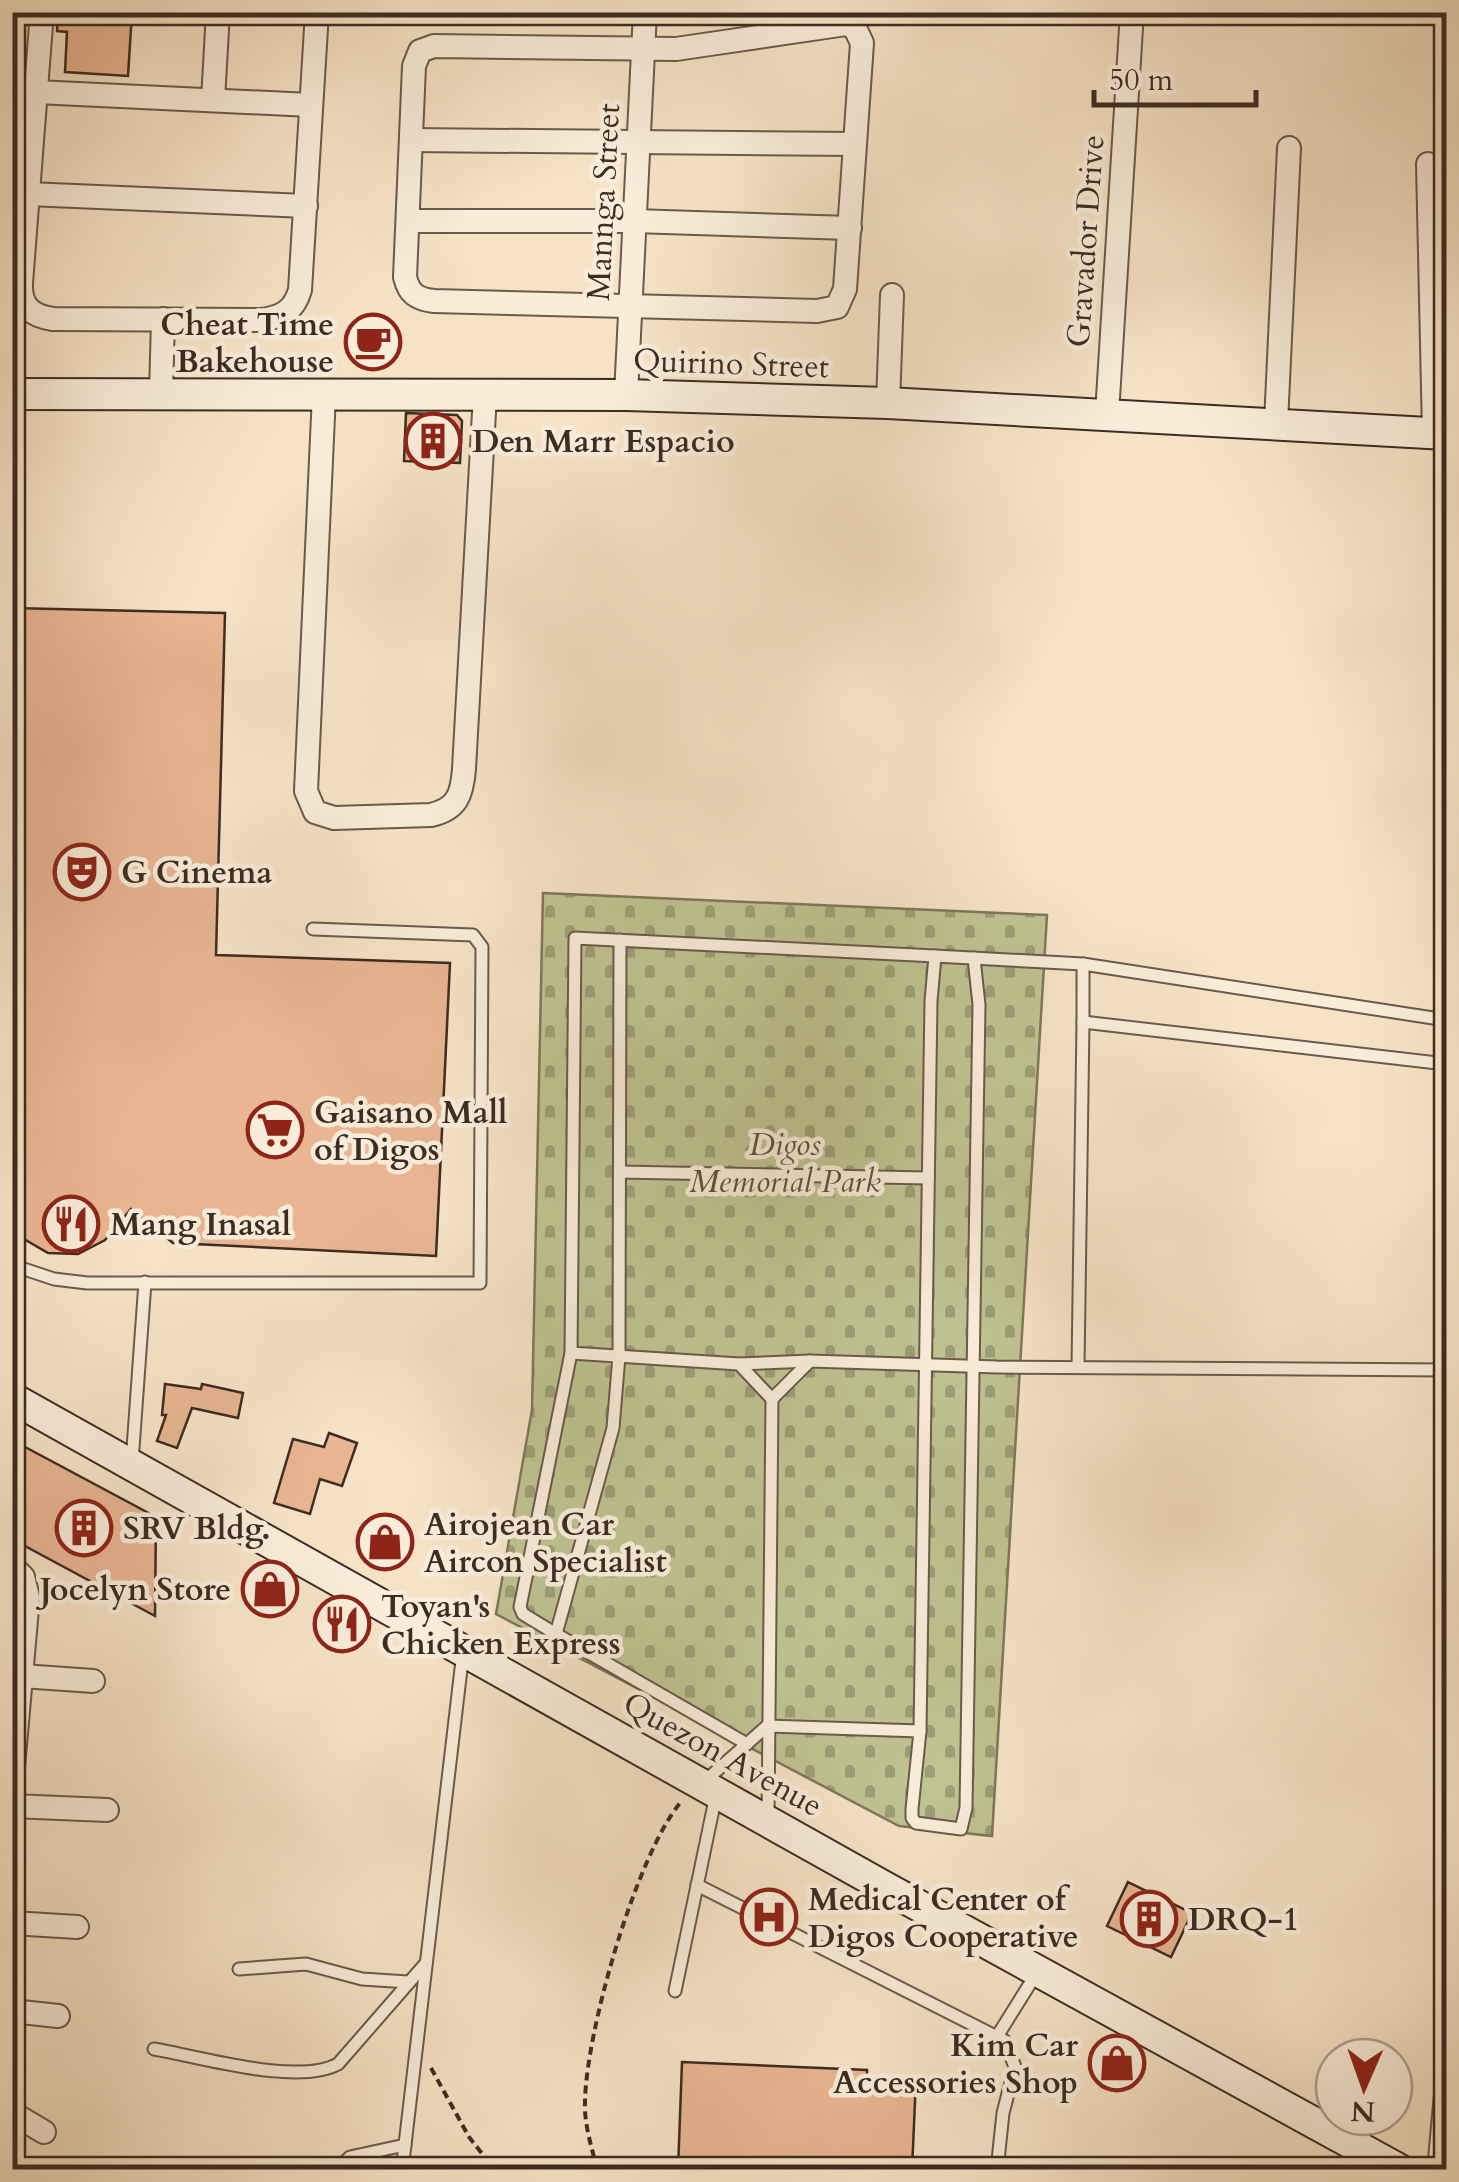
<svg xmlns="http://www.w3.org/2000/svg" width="1459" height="2182" viewBox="0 0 1459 2182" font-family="Cardo,serif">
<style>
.cemetery{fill:url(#cemetery-stones);stroke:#7e785a;stroke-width:2.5}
.building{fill:#e9b592;stroke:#3c2c23;stroke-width:2.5}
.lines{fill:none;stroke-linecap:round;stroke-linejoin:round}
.lane-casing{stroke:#6a5a4c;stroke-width:15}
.street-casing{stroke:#6a5a4c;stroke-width:26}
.secondary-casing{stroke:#3c2c23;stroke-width:34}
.path{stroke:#3c2c23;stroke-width:4;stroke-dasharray:8 5;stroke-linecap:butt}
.lane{stroke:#f9edda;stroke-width:11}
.street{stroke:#f9edda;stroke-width:22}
.secondary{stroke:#f9edda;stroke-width:30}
.labels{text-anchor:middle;stroke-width:9;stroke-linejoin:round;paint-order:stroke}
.street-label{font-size:32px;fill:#3c2c23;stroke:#f9edda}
.poi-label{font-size:32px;font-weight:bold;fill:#3c2c23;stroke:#f9edda;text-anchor:start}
.park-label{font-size:32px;font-style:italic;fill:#5d523f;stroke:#f9edda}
</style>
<defs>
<pattern id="cemetery-stones" width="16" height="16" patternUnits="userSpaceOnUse" patternTransform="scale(2.5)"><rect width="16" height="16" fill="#c0c392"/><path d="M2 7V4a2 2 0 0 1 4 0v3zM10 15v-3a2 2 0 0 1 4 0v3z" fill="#9d9f77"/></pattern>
</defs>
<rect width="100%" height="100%" fill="#f6e3c6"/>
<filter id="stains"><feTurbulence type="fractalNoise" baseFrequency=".002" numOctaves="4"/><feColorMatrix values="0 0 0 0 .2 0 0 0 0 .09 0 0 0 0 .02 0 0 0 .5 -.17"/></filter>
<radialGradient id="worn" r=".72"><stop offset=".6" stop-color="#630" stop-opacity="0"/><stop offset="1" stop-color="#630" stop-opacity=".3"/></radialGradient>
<path class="cemetery" d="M543,893L1047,915L992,1836L899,1826L496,1614L532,1410Z"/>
<g class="building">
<path d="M58,12H132L128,76L65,72L67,32L57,31Z"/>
<path d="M406,413L457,415L462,421L460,463L404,461Z"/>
<path d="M12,608L225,613L216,955L450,963L436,1256L173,1243L131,1209L105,1240L78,1254L48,1253L12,1232Z"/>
<path d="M165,1384L201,1389L202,1384L243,1393L238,1418L192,1408L177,1448L157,1441L166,1415H162Z"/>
<path d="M329,1433L357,1443L342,1486L320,1479L310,1514L274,1503L293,1439L324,1447Z"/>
<path d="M12,1440L156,1517L155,1616L12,1539Z"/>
<path d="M1128,1882L1192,1913L1171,1957L1107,1926Z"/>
<path d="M682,2062L867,2070V2077L916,2079L912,2170H678Z"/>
</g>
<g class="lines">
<g class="lane-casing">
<g id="lane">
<path d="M935,956L1083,964"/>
<path d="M1083,1022V964L1446,1020"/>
<path d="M620,1172L928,1178"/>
<path d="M12,1265L54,1279L87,1283H480L482,947L473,935L313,929"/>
<path d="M571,1353L739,1364L772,1399L810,1361L997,1367L1446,1370"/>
<path d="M739,1364L810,1361"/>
<path d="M1078,1367L1083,1022L1446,1064"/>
<path d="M132,1462L145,1282"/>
<path d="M556,1634L613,1428L619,1356L620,940"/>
<path d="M747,1744L556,1634L523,1614L520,1607L571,1353L575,938L935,956L931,1001L920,1731L912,1809V1818L916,1823L961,1829L966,1808L979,1005L974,958"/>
<path d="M705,1781L767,1726L920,1731"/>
<path d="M768,1819L772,1399"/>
<path d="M697,1885L1005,2041L1015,2067L1003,2113L997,2170"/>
<path d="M239,1969L306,1964L362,1979L408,1982"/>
<path d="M675,1991L716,1795"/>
<path d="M998,2035L1036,1974"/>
<path d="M154,2049C201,2057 297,2086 338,2064L426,1963"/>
<path d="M336,2170L350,2157L405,2145"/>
<path d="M402,2170L463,1652"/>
</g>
</g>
<g class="street-casing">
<g id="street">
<path d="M42,12L21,283C20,306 31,316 53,319L261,320C282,317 294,311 300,290L317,12"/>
<path d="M846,24L855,28L862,43L845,289L837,307L817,311L434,301C417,299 409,294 405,277L414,66L420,51L434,46L676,49Z"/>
<path d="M36,92L311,105"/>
<path d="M213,100L218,12"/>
<path d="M411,140L855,144"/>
<path d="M1428,164L1434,433"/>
<path d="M28,194L306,206"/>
<path d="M408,221H634L850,228"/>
<path d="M161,394L163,319"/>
<path d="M324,394L306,791L315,812L334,818L431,815C457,809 462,795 464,769L485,394"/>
<path d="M626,395L645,12"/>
<path d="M888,403L892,295"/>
<path d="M1107,414L1132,12"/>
<path d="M1276,423L1289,148"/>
<path d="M12,1566L23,1577L28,1597L12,1779"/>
<path d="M22,1676L93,1681"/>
<path d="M12,1806L107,1810"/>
<path d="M12,1923L77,1927"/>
<path d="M12,2011L58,2016"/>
<path d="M12,2113L44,2132"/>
<path d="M1439,2170L1446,2094"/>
</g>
</g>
<g class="secondary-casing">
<g id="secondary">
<path d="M12,394L626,395L888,403L1446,434"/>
<path d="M12,1398L883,1886L1400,2170"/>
</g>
</g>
<g class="path">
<path d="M431,2068L469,2137L495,2170"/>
<path d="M597,2170C592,2147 584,2125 585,2102C586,2031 636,1857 680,1803"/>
</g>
<use href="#lane" class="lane"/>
<use href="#street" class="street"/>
<use href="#secondary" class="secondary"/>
</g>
<defs>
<g id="cafe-ring" transform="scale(2.875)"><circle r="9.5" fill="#f9edda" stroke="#8f2418" stroke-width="1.5"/><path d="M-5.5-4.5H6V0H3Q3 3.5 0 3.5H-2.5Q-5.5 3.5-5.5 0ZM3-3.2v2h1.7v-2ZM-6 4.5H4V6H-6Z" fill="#8f2418"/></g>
<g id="building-ring" transform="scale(2.875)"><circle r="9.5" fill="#f9edda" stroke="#8f2418" stroke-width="1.5"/><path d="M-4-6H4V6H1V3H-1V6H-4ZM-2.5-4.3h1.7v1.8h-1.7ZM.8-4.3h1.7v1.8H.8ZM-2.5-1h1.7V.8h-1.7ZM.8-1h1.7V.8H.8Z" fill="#8f2418"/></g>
<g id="theatre-ring" transform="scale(2.875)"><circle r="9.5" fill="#f9edda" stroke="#8f2418" stroke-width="1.5"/><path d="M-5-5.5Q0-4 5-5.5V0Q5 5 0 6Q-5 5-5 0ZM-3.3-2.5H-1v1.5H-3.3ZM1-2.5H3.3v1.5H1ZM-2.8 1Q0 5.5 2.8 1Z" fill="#8f2418"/></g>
<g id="supermarket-ring" transform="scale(2.875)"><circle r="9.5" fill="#f9edda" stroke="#8f2418" stroke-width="1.5"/><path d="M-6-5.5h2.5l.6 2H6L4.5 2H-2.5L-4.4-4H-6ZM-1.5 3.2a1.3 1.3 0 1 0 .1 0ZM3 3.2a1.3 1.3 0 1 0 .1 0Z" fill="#8f2418"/></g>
<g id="restaurant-ring" transform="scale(2.875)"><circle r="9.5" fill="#f9edda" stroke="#8f2418" stroke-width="1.5"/><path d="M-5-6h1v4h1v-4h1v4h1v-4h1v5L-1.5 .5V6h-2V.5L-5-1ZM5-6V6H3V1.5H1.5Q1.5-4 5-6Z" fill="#8f2418"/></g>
<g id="shop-ring" transform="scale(2.875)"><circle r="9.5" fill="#f9edda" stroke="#8f2418" stroke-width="1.5"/><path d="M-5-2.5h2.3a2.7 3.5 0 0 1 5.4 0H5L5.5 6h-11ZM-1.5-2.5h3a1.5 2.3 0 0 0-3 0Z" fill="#8f2418"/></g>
<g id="hospital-ring" transform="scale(2.875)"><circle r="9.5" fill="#f9edda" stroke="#8f2418" stroke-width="1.5"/><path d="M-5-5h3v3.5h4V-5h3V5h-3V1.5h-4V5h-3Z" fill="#8f2418"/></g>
</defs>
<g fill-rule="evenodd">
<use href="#cafe-ring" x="373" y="342"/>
<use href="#building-ring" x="433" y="441"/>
<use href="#theatre-ring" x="82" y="872"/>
<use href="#supermarket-ring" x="275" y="1130"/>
<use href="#restaurant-ring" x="71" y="1224"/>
<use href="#building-ring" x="84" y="1528"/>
<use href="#shop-ring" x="385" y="1542"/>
<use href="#shop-ring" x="270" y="1589"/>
<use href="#restaurant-ring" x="342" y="1624"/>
<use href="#hospital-ring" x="769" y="1917"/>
<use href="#building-ring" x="1149" y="1919"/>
<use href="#shop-ring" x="1117" y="2063"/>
</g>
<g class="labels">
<g class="street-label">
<text transform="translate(603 202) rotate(-87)" y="11">Mannga Street</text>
<text transform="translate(1085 241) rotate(-86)" y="11">Gravador Drive</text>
<text transform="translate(731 363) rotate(2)" y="11">Quirino Street</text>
<text transform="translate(723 1754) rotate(29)" y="11">Quezon Avenue</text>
</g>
<g class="poi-label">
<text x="334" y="335" text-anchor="end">Cheat Time<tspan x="334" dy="37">Bakehouse</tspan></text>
<text x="472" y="452">Den Marr Espacio</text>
<text x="121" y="883">G Cinema</text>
<text x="314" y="1123">Gaisano Mall<tspan x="314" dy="37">of Digos</tspan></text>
<text x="110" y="1235">Mang Inasal</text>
<text x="424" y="1535">Airojean Car<tspan x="424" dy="37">Aircon Specialist</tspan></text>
<text x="123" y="1539">SRV Bldg.</text>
<text x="231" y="1600" text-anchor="end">Jocelyn Store</text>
<text x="381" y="1617">Toyan's<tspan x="381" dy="37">Chicken Express</tspan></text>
<text x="808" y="1910">Medical Center of<tspan x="808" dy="37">Digos Cooperative</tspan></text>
<text x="1188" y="1930">DRQ-1</text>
<text x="1078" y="2056" text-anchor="end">Kim Car<tspan x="1078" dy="37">Accessories Shop</tspan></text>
</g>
<g class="park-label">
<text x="785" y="1155">Digos<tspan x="785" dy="37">Memorial Park</tspan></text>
</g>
</g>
<rect width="1459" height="2182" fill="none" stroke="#f6e3c6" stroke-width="50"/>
<rect x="15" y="15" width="1429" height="2152" fill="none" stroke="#3c2c23" stroke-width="5"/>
<rect x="25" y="25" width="1409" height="2132" fill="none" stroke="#3c2c23" stroke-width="2.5"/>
<g transform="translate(1364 2087) rotate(182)"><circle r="48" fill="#f9edda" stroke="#ada091" stroke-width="2.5"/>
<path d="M0-8L18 38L0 25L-18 38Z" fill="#8f2418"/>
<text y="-15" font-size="28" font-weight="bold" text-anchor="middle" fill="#3c2c23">N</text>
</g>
<path d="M1094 90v15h162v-15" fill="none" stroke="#3c2c23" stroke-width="5"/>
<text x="1109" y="90" font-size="30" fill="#3c2c23" stroke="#f9edda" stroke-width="8" paint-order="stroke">50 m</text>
<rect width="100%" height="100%" filter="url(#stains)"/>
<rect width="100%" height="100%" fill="url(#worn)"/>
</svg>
